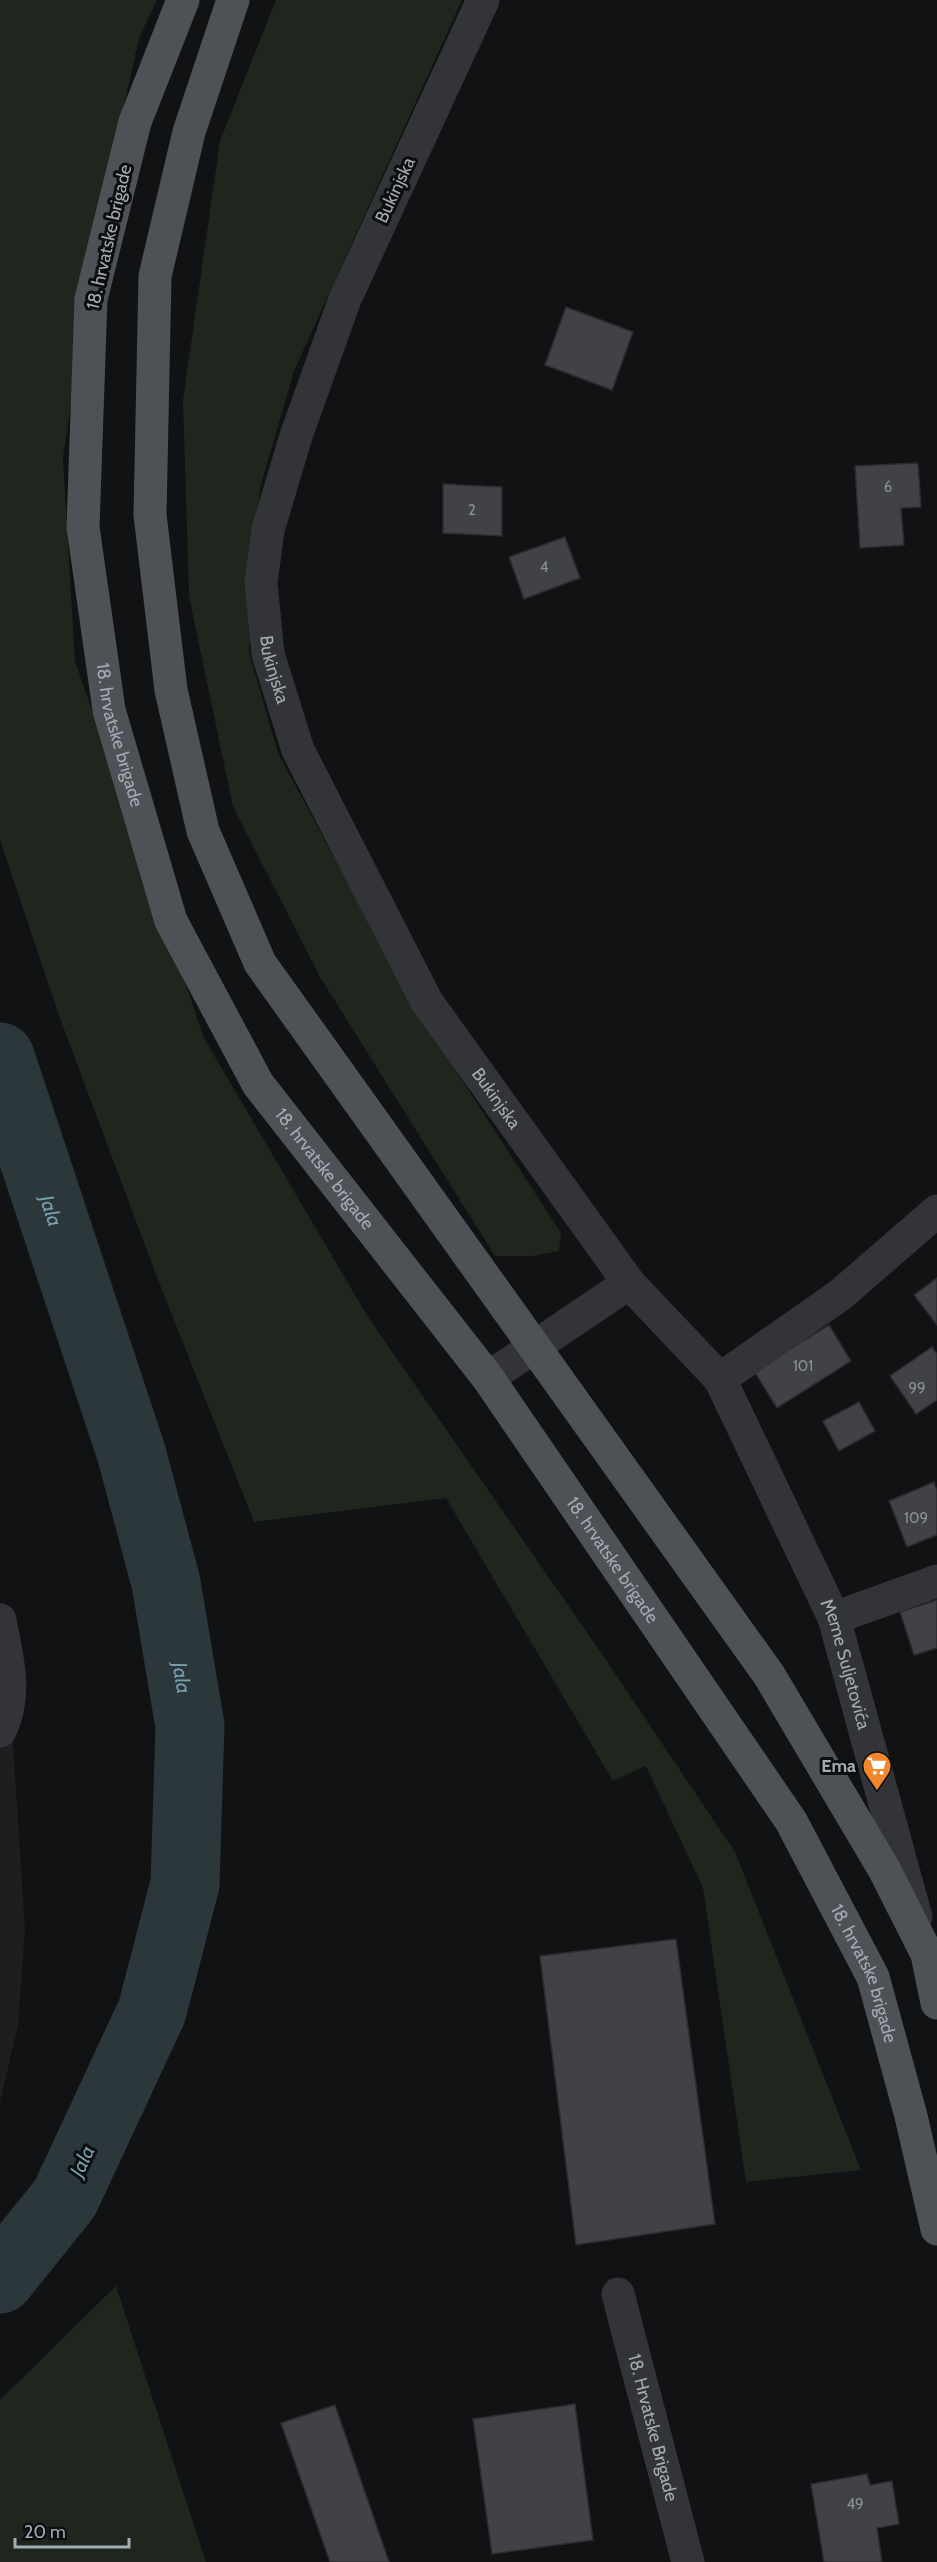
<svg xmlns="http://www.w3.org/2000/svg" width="937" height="2562" viewBox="0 0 937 2562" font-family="Cabin,sans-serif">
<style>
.built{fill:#1d1e20}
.green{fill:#1e261e}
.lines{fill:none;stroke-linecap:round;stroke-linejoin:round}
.river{stroke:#2b373b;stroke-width:69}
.building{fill:#404246;stroke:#2b2c2f;stroke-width:1.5}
.minor{stroke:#323438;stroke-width:33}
.major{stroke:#4e5257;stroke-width:33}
.labels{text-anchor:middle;stroke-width:6;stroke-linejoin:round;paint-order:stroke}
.number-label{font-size:15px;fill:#8a9198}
.street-label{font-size:18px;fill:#a3abb4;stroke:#0c0d0e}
.poi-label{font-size:18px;font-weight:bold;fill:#a3abb4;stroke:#0c0d0e;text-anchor:end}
.water-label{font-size:20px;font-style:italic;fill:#79a1af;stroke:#0c0d0e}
</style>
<rect width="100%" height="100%" fill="#111213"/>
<path class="built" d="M0,1620L8,1666L25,1929L18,2025L0,2102Z"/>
<g class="green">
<path d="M0,0H157L139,38L94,241L63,458L75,661L204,1038L368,1317L602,1654L735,1852L861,2170L746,2182L703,1888L646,1766L613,1781L446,1498L254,1522L155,1272L61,1021L0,840Z"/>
<path d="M276,0H462L294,371L260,488L249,652L278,753L414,1006L561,1233L559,1251L533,1256H495L320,977L233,807L189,596L183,400L220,141Z"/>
<path d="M116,2286L206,2562H0V2400Z"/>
</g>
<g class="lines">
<path class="river" id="s1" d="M0,1057L131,1452L166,1583L190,1726L185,1884L152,2011L65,2198L0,2279"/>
</g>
<g class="building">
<path d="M566,307L633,332L612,390L545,365Z"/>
<path d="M918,463L921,507L901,508L904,545L860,548L855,466Z"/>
<path d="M443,484L502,487V536L443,533Z"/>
<path d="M565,537L580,578L524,599L509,557Z"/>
<path d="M937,1278V1325L914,1295Z"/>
<path d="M829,1325L851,1361L777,1408L754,1371Z"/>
<path d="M932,1347L937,1354V1400L916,1414L890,1376Z"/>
<path d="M859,1402L875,1431L839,1451L823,1421Z"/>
<path d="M934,1482L937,1491V1535L907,1547L889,1501Z"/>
<path d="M937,1600V1648L914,1655L900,1612Z"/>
<path d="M676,1939L715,2224L576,2245L540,1956Z"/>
<path d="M575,2404L593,2540L492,2554L473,2419Z"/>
<path d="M335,2405L389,2562H330L281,2423Z"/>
<path d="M867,2474L870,2485L892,2481L899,2524L877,2528L882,2562H824L811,2484Z"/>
</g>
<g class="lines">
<g class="minor">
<path id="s2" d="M483,0L345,299L296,436L268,530L261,583L268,654L298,750L427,1002L629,1283L720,1379L834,1618L916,1917"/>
<path d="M488,1378L629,1283"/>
<path d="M720,1379L840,1295L937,1211"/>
<path d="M834,1618L937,1581"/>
<path d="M0,1620C7,1658 18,1694 0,1731"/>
<path id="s3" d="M618,2294L688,2562"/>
</g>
<g class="major">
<path id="s4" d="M183,0L135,122L91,299L83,527L109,710L171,921L258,1084L488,1378L791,1821L873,1977L911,2116L937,2229"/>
<path d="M233,0L189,132L155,276L150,515L171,690L203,831L260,963L769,1675L884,1869L927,1954L937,2003"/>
</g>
</g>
<defs>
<g id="supermarket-pin" transform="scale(1.5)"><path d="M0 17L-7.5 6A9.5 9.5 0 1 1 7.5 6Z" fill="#f1862c" stroke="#0c0d0e"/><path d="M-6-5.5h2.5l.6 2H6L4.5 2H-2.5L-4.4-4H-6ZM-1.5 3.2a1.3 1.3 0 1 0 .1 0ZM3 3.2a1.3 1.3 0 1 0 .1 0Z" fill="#fff"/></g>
</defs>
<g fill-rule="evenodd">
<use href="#supermarket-pin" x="877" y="1766"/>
</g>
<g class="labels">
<g class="number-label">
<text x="888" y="492">6</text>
<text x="472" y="515">2</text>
<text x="544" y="572">4</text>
<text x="803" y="1371">101</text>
<text x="917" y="1393">99</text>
<text x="916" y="1523">109</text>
<text x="855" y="2509">49</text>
</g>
<g class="street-label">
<text transform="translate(395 190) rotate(-65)" y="6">Bukinjska</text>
<text transform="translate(109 237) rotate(-77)" y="6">18. hrvatske brigade</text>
<text dy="6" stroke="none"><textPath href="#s2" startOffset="714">Bukinjska</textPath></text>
<text dy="6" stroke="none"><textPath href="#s4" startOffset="753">18. hrvatske brigade</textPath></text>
<text dy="6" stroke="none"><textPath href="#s2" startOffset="1200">Bukinjska</textPath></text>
<text dy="6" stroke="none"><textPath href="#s4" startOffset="1239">18. hrvatske brigade</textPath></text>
<text dy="6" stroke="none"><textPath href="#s4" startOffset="1725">18. hrvatske brigade</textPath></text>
<text dy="6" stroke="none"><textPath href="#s2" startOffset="1872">Meme Suljetovića</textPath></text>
<text dy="6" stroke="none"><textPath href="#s4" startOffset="2211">18. hrvatske brigade</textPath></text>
<text dy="6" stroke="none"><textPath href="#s3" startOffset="138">18. Hrvatske Brigade</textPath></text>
</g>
<g class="poi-label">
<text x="856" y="1772">Ema</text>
</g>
<g class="water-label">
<text dy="7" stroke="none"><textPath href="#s1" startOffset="162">Jala</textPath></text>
<text dy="7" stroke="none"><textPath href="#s1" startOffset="648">Jala</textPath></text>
<text transform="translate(82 2161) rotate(-65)" y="7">Jala</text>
</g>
</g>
<path d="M15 2538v9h114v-9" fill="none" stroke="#a3abb4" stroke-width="3"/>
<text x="24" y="2538" font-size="18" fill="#a3abb4" stroke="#0c0d0e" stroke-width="4.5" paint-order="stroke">20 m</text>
</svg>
